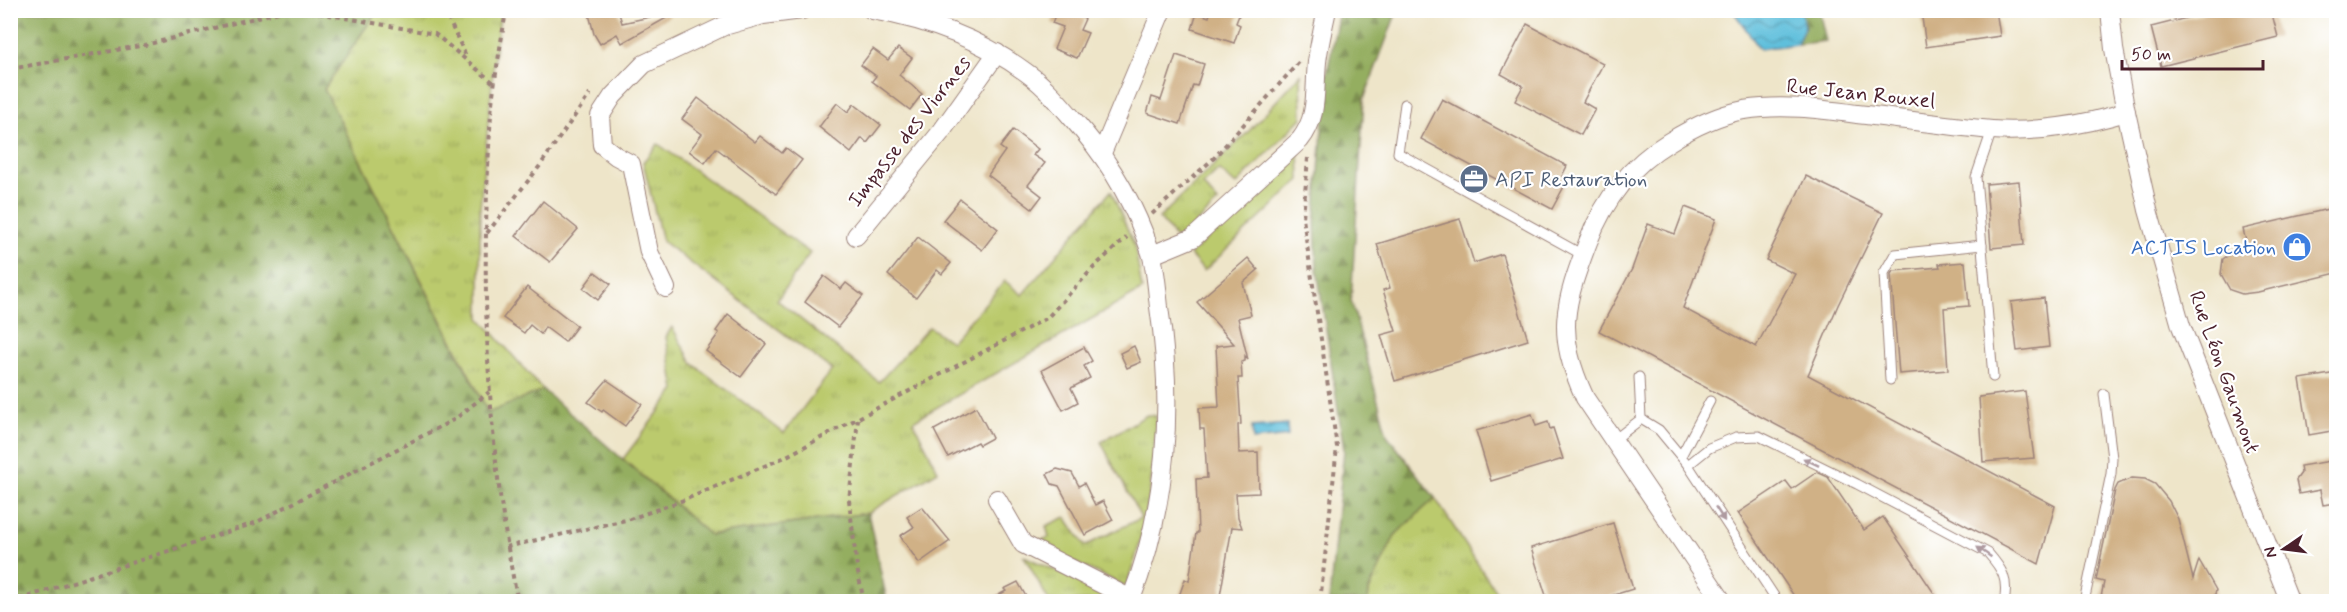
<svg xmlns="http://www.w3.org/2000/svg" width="2347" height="612" viewBox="0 0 2347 612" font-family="Mynerve,sans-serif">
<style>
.grass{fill:url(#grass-tufts);stroke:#82744c;stroke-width:1.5}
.forest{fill:url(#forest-firs);stroke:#6f6646;stroke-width:1.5}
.water{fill:url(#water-waves);stroke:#546f84;stroke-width:1.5}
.building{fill:#d0b186}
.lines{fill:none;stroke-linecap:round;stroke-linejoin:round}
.lane-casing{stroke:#9c827a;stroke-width:11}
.street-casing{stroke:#9c827a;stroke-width:20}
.path{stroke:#9c827a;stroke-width:4;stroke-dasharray:4.5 4.5;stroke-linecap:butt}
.lane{stroke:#fff;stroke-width:9}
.street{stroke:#fff;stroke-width:18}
.oneway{fill:#ae9aa0}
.labels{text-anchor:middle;stroke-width:4.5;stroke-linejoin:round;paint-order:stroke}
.street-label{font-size:21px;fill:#4a1f2b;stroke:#fff}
.service-label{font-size:21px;fill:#4e5e75;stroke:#fff;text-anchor:start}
.shop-label{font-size:21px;fill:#366cbe;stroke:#fff;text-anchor:end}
</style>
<defs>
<pattern id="grass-tufts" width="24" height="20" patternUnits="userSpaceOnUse" patternTransform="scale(1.5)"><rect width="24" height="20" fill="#bbca6d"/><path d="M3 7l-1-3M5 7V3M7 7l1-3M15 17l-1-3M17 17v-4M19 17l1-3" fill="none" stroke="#a2ad5f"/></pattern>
<pattern id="forest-firs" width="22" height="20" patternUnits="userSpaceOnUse" patternTransform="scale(1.5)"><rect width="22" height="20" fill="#94ae60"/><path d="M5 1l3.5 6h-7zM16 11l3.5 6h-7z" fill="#7b8d4f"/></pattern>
<pattern id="water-waves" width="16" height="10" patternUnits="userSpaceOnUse" patternTransform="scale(1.5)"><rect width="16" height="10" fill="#5ebfdc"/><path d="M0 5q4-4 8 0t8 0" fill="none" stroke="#509bb3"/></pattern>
</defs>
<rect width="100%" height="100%" fill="#fff"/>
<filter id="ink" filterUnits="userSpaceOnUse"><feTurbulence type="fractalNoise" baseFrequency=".0167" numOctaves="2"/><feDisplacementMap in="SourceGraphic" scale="12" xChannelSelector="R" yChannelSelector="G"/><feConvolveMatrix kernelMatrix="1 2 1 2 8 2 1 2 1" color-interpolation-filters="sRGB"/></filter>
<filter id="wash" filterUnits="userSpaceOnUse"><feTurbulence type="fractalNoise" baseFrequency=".008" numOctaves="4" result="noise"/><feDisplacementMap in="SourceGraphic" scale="24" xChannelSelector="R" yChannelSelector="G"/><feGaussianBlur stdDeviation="1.35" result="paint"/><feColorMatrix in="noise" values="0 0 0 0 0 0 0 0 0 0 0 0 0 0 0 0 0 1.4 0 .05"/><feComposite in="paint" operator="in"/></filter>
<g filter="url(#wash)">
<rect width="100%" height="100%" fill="#eee5c9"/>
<g class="grass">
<path d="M377,11H501L495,51L480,208V318L543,390L489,413L324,89Z"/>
<path d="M1301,74L1302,118L1236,185L1219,170L1203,185L1218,202L1178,241L1159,218L1248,132Z"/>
<path d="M658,144L810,253L777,300L879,382L929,327L951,342L1005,281L1022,295L1111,191L1135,247L1142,290L913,421L938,471L868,513L710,535L623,459L675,390L666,337L672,327L693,364L784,433L832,370L662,241L643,162Z"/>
<path d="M1299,151L1300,180L1204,271L1190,255Z"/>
<path d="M1147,415L1156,416C1153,477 1148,528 1126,586L1034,544L1049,537L1046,526L1066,517L1085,546L1141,518L1101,442Z"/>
<path d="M1435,498L1502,601L1368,602L1369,591L1395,535Z"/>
<path d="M1024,556L1119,600L1118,601H1049Z"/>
</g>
<g class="forest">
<path d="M10,11H377L324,89L488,413L543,390L710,535L868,513L887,601H11Z"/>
<path d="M1339,11H1397L1364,99L1351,300L1387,435L1435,498L1395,535L1369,590L1368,601H1329L1344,450L1317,269L1315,224L1326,79Z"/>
<path d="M1801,11H1819L1826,41L1797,44L1805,26Z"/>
</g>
<g class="water">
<path d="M1733,11H1801L1805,26L1797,44L1760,49Z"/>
<path d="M1287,424L1288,436L1253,440L1252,427Z"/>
</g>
<g id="blocks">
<g class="building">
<path d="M588,10H618L622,23L668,13L670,16L622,43L617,34L600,44L594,34Z"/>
<path d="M1057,10H1063L1085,19L1080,30L1088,33L1077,58L1054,49L1063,27L1052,23Z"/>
<path d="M1211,10H1241L1236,23L1240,25L1234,43L1192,29L1197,13L1209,17Z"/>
<path d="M1921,10H1996L2000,36L1926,47Z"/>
<path d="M2218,10H2271L2278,37L2161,66L2151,27Z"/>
<path d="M1527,24L1603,64L1583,102L1595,109L1581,135L1515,101L1523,86L1501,74Z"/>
<path d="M898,48L912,58L899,75L922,94L910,110L872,81L876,76L861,65L873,49L888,60Z"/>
<path d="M1176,55L1204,64L1197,86L1193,85L1180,124L1147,113L1152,97L1161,100Z"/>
<path d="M698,98L755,142L760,136L782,153L786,148L802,160L776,194L716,148L705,163L689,151L702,134L682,119Z"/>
<path d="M1442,99L1567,166L1562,176L1568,179L1552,209L1421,139Z"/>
<path d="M837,103L848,112L854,104L881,125L867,143L862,138L851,153L819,127Z"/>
<path d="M1013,130L1038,149L1033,155L1045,163L1028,185L1042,196L1032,209L988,175L1005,151L1000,147Z"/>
<path d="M1806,176L1883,213L1838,305L1808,375L2055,506L2039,564L1599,331L1632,269L1648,224L1675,234L1685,207L1716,219L1683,308L1756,347L1795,274L1766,260Z"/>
<path d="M2019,181L2024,245L1991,248L1986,184Z"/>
<path d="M960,199L998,229L982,250L943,220Z"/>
<path d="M543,201L578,229L550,262L516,236Z"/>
<path d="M2337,207V273L2258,292L2242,294L2230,290L2221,274L2223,259L2236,250L2247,246L2243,229Z"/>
<path d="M1460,219L1474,263L1502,254L1528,340L1395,381L1381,335L1396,331L1383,290L1390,288L1377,244Z"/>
<path d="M918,237L951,263L942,274L937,270L916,298L888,275Z"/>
<path d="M1248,258L1258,270L1243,283L1251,315L1238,318L1248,360L1245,356V361L1241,362L1242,378H1238L1241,424L1238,425L1239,453L1258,452L1259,493L1236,494L1238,517L1242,528L1232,527L1219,602H1177L1185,579L1189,581L1196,533H1198L1196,479L1207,478L1204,429H1200L1199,408L1219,407L1216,346L1234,344L1197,302Z"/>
<path d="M1965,262L1969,306L1944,308L1948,370L1899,374L1891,274L1893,271L1940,267L1939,264Z"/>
<path d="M595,272L611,284L598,300L583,288Z"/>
<path d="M824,276L841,289L846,283L863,296L838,327L805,302Z"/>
<path d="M527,287L577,326L565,342L545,327L541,334L530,325L524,333L503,318Z"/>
<path d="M2044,298L2049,347L2017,351L2011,302Z"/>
<path d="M728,314L766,344L741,377L706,351L719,333L716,331Z"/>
<path d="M1134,346L1141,362L1127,368L1120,353Z"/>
<path d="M1084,347L1092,361L1084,366L1090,378L1071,388L1078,402L1063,410L1042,370Z"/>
<path d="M2337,373V430L2309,435L2300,379Z"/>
<path d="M607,380L642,404L625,426L603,410L602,412L588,402Z"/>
<path d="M2025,391L2034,458L1983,462L1979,397Z"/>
<path d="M976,407L992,438L979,445L977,442L948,457L934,430Z"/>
<path d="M1532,414L1536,426L1548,422L1550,429L1553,428L1563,459L1491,481L1476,431Z"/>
<path d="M2337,460V503L2323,505L2320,490L2299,494L2296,480L2301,473L2300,466Z"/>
<path d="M1057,469L1072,473L1079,486L1084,483L1095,505L1103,501L1113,520L1085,535L1059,486L1052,484L1047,474Z"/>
<path d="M1817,472L1828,477L1864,530L1883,517L1940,602H1798L1738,513L1786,481L1792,489Z"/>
<path d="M2132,478L2145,479L2155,484L2169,501L2178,519L2193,579L2199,560L2216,590L2213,602H2100L2104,582L2096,580L2115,490L2118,484Z"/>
<path d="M922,507L950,541L919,563L900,536L914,527L907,517Z"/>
<path d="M1613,523L1633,589L1591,602H1548L1531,548Z"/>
<path d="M1018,582L1029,602H986L1006,591L1004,589Z"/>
</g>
</g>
</g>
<g filter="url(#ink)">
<use href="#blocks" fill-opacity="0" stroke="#9c827a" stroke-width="1.5"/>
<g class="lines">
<g class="lane-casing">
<g id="lane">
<path d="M1405,104L1398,153L1583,255"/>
<path d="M1992,130L1976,177L1993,377"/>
<path d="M1639,377L1641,419"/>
<path d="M1890,380L1884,273L1895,254L1982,245"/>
<path d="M1614,440L1641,419L1659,430L1688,465"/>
<path d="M1681,456L1710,401"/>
<path d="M1778,602L1688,465L1709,448L1736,437L1759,436L1857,484L1988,553C2002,569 2009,579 2004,602"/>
<path d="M2084,602L2111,474L2112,458L2104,394"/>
</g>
</g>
<g class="street-casing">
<g id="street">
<path d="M872,10C928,20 981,39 1027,73C1048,88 1066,111 1083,131C1114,168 1136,208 1151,253C1156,270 1157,290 1159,307C1174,406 1167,508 1130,602"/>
<path d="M2110,10L2114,49L2126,112L2148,210L2181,326L2290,602"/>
<path d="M1102,153L1162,10"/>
<path d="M856,236L941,132L997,53"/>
<path d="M1152,255L1193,238L1300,140C1319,116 1314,91 1317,62C1319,45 1323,28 1327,10"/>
<path d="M666,288L649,252L631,164L616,156L602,145L600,116L613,96L644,64L724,26L763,15L802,10"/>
<path d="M997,499L1023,544L1131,599"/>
<path d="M1723,602L1585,398C1555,333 1564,305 1588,242C1604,200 1631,165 1669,142C1693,127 1717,115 1744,110C1782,104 1819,109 1857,114C1901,119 1946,126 1992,130C2035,133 2084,125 2126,112"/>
</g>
</g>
<g class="path">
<path d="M301,10L435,34L495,84"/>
<path d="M444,10L467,58"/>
<path d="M506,10C501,45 494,79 491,114C480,276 485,443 518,602"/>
<path d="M10,69L145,45L287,10"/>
<path d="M1308,158L1303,218L1337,447L1320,602"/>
<path d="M1152,214L1214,158L1299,62"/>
<path d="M487,233L539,167L590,94"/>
<path d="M858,419L849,500L857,568L864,602"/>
<path d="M506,547L630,519L689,498L783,458L1047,318L1096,265L1127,237"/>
<path d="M11,602L255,523L455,419L489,392"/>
</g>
<use href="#lane" class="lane"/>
<use href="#street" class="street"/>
</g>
<defs><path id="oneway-solid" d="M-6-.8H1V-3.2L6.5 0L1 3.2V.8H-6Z" transform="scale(1.5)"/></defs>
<g class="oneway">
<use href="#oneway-solid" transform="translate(1811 462) rotate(-154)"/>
<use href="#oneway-solid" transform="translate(1720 514) rotate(57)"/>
<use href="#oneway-solid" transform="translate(1984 552) rotate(-145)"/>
</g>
</g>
<defs>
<g id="office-disc" transform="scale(1.5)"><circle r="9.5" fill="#5c6f8a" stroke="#fff"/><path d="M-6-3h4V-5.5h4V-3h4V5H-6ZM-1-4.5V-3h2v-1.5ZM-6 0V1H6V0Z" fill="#fff"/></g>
<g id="shop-disc" transform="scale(1.5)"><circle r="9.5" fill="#3f7fe0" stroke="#fff"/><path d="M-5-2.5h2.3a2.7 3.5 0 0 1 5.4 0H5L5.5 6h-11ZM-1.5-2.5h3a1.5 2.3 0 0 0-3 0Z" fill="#fff"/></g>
</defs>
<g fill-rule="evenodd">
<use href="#office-disc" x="1474" y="179"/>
<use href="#shop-disc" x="2297" y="247"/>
</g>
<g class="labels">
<g class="street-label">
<text transform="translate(1861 93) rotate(6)" y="7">Rue Jean Rouxel</text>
<text transform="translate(909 131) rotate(-52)" y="7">Impasse des Viornes</text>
<text transform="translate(2225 372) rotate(70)" y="7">Rue Léon Gaumont</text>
</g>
<g class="service-label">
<text x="1495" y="186">API Restauration</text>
</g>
<g class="shop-label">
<text x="2276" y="254">ACTIS Location</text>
</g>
</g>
<rect width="2347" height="612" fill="none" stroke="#fff" stroke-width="36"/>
<g transform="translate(2284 549) rotate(256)" stroke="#ffffff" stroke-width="4.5" paint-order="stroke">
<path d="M0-4.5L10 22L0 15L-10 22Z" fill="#4a1f2b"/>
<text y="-9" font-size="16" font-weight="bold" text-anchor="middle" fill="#4a1f2b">N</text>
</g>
<path d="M2122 60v9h141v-9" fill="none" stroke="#4a1f2b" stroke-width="3"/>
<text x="2131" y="60" font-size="18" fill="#4a1f2b" stroke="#ffffff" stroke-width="4.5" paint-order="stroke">50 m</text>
</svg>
